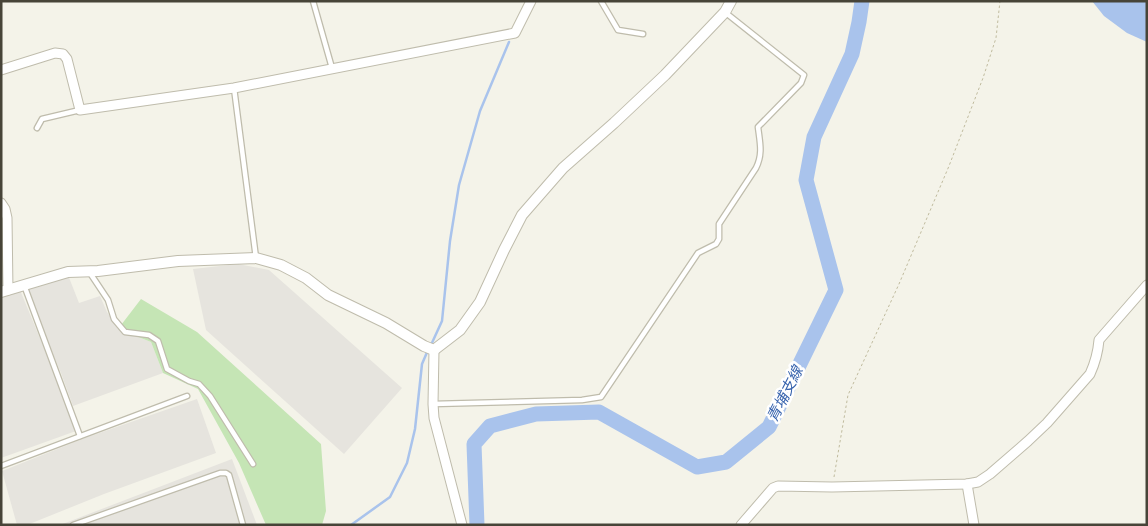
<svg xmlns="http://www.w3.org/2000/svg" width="1148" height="526" viewBox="0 0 1148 526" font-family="Poppins,'Noto Sans TC',sans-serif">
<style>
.industrial{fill:#e6e4de}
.green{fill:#c5e5b5}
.water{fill:#a9c3ec}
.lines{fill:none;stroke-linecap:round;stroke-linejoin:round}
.stream{stroke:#a9c3ec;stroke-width:2.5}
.river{stroke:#a9c3ec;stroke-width:15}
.service-casing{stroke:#bfbcac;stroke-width:7}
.minor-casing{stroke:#bfbcac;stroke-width:11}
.tertiary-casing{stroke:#bfbcac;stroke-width:12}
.path{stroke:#c0bb9e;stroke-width:1;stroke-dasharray:2.5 2.5;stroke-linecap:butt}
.service{stroke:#fff;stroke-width:4.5}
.minor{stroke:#fff;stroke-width:9}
.tertiary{stroke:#fff;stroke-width:10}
.labels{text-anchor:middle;stroke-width:5;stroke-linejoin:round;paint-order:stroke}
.water-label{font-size:15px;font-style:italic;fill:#3763ad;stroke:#fff}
</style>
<rect width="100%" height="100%" fill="#f4f3e9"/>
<g class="industrial">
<path d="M238,264L269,270L402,388L344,454L206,330L193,269Z"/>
<path d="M68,275L79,303L100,296L107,312L118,329L151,342L163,373L73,406L61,373L37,317L27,287Z"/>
<path d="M20,290L58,382L76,431L1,458V296Z"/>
<path d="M197,399L216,453L104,494L27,525H17L2,471L85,438Z"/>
<path d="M232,459L257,525H60Z"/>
</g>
<path class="green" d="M141,299L197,332L321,444L326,511L322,525H266L239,463L198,389L163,373L151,342L118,329Z"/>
<path class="water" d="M1092,1H1147V42L1127,33L1104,16Z"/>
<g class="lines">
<g class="stream">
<path d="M431,345L442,321L450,241L459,185L480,111L509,42"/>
<path d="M351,525L390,497L407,463L415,429L422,364L428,350"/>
</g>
<path class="river" d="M477,525L474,444L490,426L536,414L599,412L697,467L726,462L769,427L836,290L806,180L814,137L852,54L859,22L862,1"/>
<g class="service-casing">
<g id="service">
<path d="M313,1L332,68"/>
<path d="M601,1L618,30L643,34"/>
<path d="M234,88L256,258"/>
<path d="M37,128L42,119L80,110"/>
<path d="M90,273L108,300L114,319L125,332L149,335L158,341L167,369L189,381L199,384L210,396L253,464"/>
<path d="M24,285L80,436"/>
<path d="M433,404L582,400L601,397L698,253L716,244L719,239V224L756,168C763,154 760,143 758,127L801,83L804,75L726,13"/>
<path d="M1,466L187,396"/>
<path d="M73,525L220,473H226L229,475L243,525"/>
</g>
</g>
<g class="minor-casing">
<g id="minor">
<path d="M1,70L55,53L63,54L67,59L80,110L234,88L515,33L531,1"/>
<path d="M1,203L5,209L7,218L8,290"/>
<path d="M434,350L433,404L434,418L462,525"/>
<path d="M967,484L974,525"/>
<path d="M741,525L773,488L778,486L832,487L967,484L978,482L990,474L1028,441L1047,423L1090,374C1095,363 1098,352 1099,340L1147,285"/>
</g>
</g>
<g class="tertiary-casing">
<path id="tertiary" d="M1,292L68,272L98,271L178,261L256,258L281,265L306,278L328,295L386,323L424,346L434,350L460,330L480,302L504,250L522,215L563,168L614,123L665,75L725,12L731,1"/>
</g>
<path class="path" d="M834,477L848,395L899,284L949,166L983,78L996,38L1000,1"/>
<use href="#service" class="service"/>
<use href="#minor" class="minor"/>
<use href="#tertiary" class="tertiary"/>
</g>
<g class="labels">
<g class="water-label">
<text transform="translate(785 394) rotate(-63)" y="5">青埔支線</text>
</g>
</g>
<rect width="1148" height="526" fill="none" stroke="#474438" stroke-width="5"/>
</svg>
